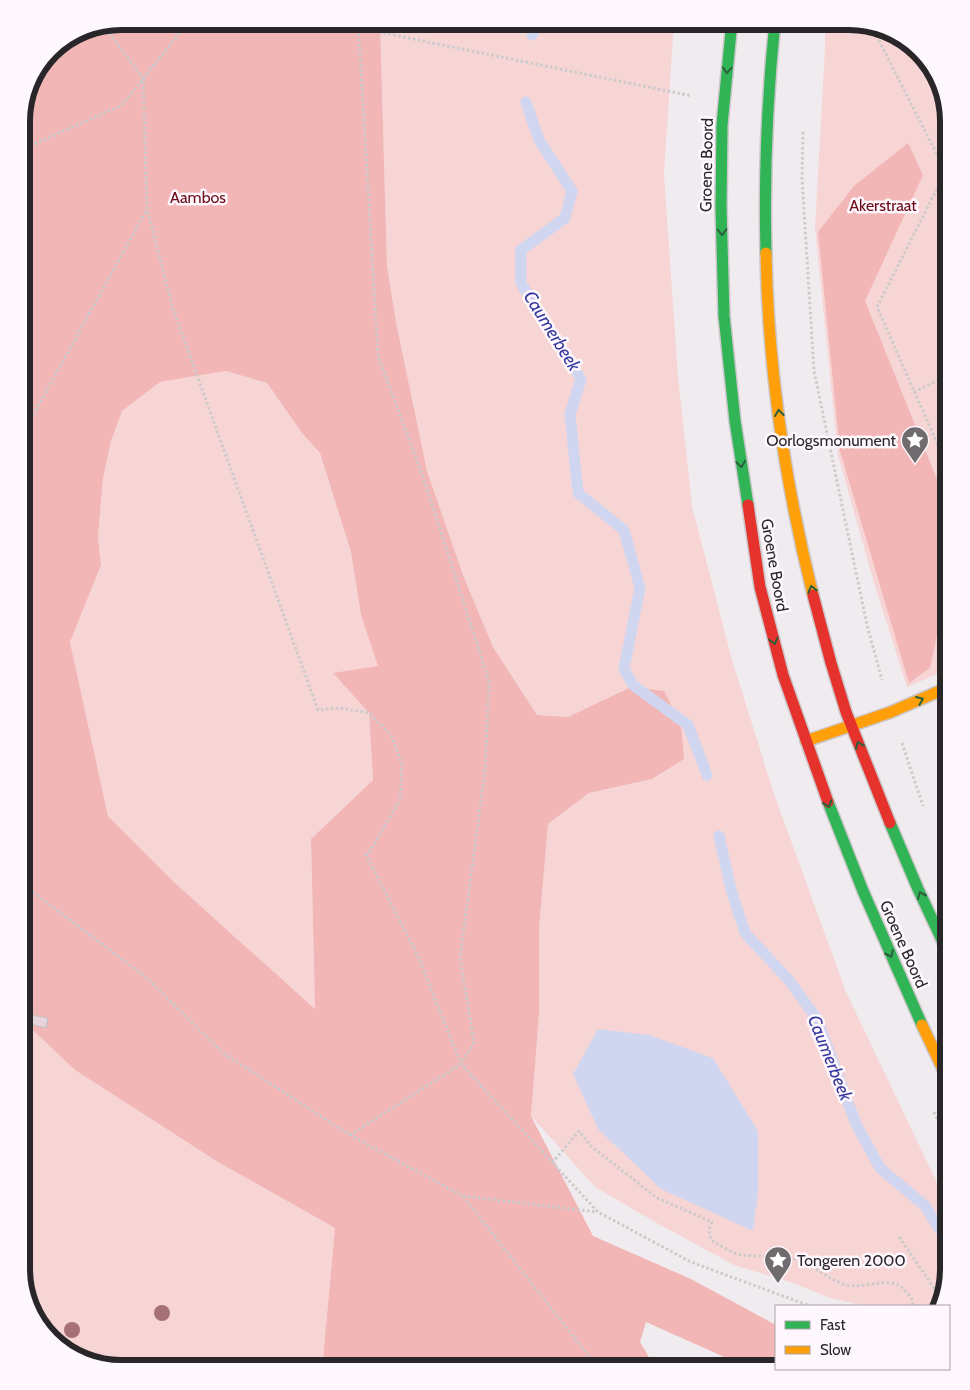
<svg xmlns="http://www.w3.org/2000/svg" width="970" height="1390" viewBox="0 0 970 1390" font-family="Cabin,sans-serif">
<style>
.green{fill:#f7d5d5}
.forest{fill:#f2b6b6;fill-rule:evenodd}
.water{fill:#d1d6f0}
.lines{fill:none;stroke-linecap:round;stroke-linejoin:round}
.stream{stroke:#d1d6f0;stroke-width:11}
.building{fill:#e7d4dc;stroke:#c3bfc1}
.fast-casing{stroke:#cbc7ca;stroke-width:14}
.slow-casing{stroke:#cbc7ca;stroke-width:14}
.jam-casing{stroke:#cbc7ca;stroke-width:14}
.path{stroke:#cccbcc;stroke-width:3;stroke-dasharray:2.5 2.5;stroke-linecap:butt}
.fast{stroke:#30b455;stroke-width:11}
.slow{stroke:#ff9f0a;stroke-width:11}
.jam{stroke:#e5322d;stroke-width:11}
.tree{fill:#a67077}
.oneway{stroke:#2c5f3b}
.labels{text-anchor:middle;stroke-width:5;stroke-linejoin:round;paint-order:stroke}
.street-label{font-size:16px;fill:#292629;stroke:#fef7fd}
.park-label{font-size:16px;fill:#6a0b15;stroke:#fef7fd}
.poi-label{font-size:16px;fill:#292629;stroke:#fef7fd;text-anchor:end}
.water-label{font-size:18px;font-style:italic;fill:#353a9d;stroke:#fef7fd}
.rim{fill:none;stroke:#292629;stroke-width:6}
</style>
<rect width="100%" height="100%" fill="#f0ebef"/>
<g class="green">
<path d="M380,21H674L664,174L678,377L692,506L732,660L774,794L846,992L949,1208V1269L939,1306H866L830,1298L796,1284L734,1265L655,1222L595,1187L531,1116L539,1014V929L548,824L589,793L652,779L631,687L568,717L537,715L493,647L463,575L427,471L396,322L387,266Z"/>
<path d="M825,21H855L899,35L935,71L949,121V669L907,687L874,583L838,455L815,228L825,48Z"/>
<path d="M226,371L267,383L302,433L320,453L351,552L361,615L379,667L333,673L369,713L373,780L311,839L315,1009L175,883L108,816L70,642L101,565L98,537L103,479L111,441L122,411L160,382Z"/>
<path d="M21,1019L75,1070L218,1162L335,1228L322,1369H115L71,1355L35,1319L21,1269Z"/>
</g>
<g class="forest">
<path d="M121,21H380L387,266L396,322L427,471L463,575L493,647L537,715L568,717L631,687L664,691L681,724L684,759L652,779L589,793L548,824L539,929V1014L531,1116L593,1236L691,1279L776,1325V1369H751L646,1322L640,1342L656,1369H322L335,1228L218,1162L75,1070L21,1019V114L31,77L55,46L83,29ZM226,371L267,383L302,433L320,453L351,552L361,615L378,666L333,673L369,713L373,780L311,839L315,1009L175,883L108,816L70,642L101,565L98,537L103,479L111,441L122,411L160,382Z"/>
<path d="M908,143L923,175L865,301L949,509V610L941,617L930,668L909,683L840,451L818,232L854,186Z"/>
</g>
<path class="water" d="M598,1029L649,1035L713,1058L758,1131V1193L753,1231L661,1189L598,1129L573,1074Z"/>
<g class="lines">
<g class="stream">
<path d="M532,35L537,21"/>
<path d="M526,102L539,140L572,191L565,218L521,250V283L544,322L581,379L570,414L578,493L624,530L640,588L624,669L633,685L688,725L707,775"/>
<path d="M719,836L732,893L745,933L788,979L817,1019L856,1124L880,1168L925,1206L949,1244"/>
</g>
</g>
<path class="building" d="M32,1015L48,1018L46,1028L30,1024Z"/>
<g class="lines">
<g class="fast-casing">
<g id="fast">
<path d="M732,21L722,125L721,207L724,316L735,421L748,505"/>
<path d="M766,253C764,176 767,99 775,21"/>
<path d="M828,802L863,891L922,1025"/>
<path d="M890,823L918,889L949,955"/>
</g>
</g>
<g class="slow-casing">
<g id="slow">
<path d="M766,253C768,369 785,483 813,595"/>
<path d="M806,741L891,712L949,687"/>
<path d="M922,1025L949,1082"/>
</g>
</g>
<g class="jam-casing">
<g id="jam">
<path d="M748,505L760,587L783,675L828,802"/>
<path d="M813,595L831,663L846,712L890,823"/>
</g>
</g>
<g class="path">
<path d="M103,25L143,78L147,208L173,309L318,710L340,708L369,713L391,735L402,765L400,799L374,845L366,855L417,954L461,1064L598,1212L691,1262L810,1306"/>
<path d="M872,27L949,178"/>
<path d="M359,28L692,96"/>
<path d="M803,132L802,178L814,371L867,625L882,680"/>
<path d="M21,150L122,105L189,21"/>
<path d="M941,160L949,157"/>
<path d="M946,171L877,307L949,470"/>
<path d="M914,392L949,375"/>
<path d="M21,437L147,209"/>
<path d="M948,654L945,640L949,636"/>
<path d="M902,743L923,806"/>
<path d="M21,883L148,979L223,1053L350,1135L463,1196L599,1369"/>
<path d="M934,1112L949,1142"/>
<path d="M350,1135L461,1064L474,1042L460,958L485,770L489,681L422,474L378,356L358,21"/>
<path d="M552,1163L579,1131L591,1146L657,1198L712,1222L709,1229L711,1240C720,1245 731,1253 742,1255C759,1257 778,1255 795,1259C813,1264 826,1278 843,1284C863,1292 892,1271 907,1293C911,1297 913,1300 913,1306"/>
<path d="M463,1196L597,1212"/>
<path d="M899,1237L941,1298"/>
</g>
<use href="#fast" class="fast"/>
<use href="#slow" class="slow"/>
<use href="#jam" class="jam"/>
</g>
<g class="tree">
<circle cx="162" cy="1313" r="8"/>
<circle cx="72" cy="1330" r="8"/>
</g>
<defs><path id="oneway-chevron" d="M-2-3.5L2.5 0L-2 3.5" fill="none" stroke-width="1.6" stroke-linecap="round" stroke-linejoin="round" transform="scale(1.25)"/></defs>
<g class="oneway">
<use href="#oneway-chevron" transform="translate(727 70) rotate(94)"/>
<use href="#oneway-chevron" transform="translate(722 232) rotate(88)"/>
<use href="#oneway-chevron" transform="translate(779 413) rotate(-97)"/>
<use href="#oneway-chevron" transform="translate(741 464) rotate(82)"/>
<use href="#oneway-chevron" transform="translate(812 589) rotate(-104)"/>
<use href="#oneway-chevron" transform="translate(774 641) rotate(75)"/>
<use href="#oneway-chevron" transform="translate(920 700) rotate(-23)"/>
<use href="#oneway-chevron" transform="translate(859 745) rotate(-112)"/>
<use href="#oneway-chevron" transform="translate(828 804) rotate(70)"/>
<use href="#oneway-chevron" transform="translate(921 895) rotate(-114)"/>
<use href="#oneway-chevron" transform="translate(890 954) rotate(66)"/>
</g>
<defs>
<g id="sight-pin" transform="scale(1.4375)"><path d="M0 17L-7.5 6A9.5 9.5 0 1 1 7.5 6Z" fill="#6f6b6e" stroke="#fef7fd"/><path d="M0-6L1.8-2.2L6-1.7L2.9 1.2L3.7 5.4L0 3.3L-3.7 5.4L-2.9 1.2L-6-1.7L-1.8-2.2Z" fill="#fff"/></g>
</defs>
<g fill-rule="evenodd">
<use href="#sight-pin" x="915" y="440"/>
<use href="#sight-pin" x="778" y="1260"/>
</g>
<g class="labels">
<g class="street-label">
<text transform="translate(706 165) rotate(-89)" y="6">Groene Boord</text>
<text transform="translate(775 565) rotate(80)" y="6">Groene Boord</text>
<text transform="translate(904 944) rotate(66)" y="6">Groene Boord</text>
</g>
<g class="park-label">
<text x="198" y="203">Aambos</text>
<text x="883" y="211">Akerstraat</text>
</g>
<g class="poi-label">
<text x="896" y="446">Oorlogsmonument</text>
<text x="797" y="1266" text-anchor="start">Tongeren 2000</text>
</g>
<g class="water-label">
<text transform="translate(552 331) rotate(58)" y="6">Caumerbeek</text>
<text transform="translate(830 1058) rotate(68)" y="6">Caumerbeek</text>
</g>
</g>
<path d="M0 0H970V1390H0ZM121 30H849A91 91 0 0 1 940 121V1269A91 91 0 0 1 849 1360H121A91 91 0 0 1 30 1269V121A91 91 0 0 1 121 30Z" fill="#fef7fd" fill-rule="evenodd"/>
<path class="rim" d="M121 30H849A91 91 0 0 1 940 121V1269A91 91 0 0 1 849 1360H121A91 91 0 0 1 30 1269V121A91 91 0 0 1 121 30Z"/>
<rect x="775" y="1305" width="175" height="65" fill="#fef7fd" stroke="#a9a3a8"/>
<rect x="785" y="1321" width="25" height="8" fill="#30b455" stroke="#a9a3a8"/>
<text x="820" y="1330" font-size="15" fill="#292629">Fast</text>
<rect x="785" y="1346" width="25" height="8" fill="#ff9f0a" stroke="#a9a3a8"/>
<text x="820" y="1355" font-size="15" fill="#292629">Slow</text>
</svg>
